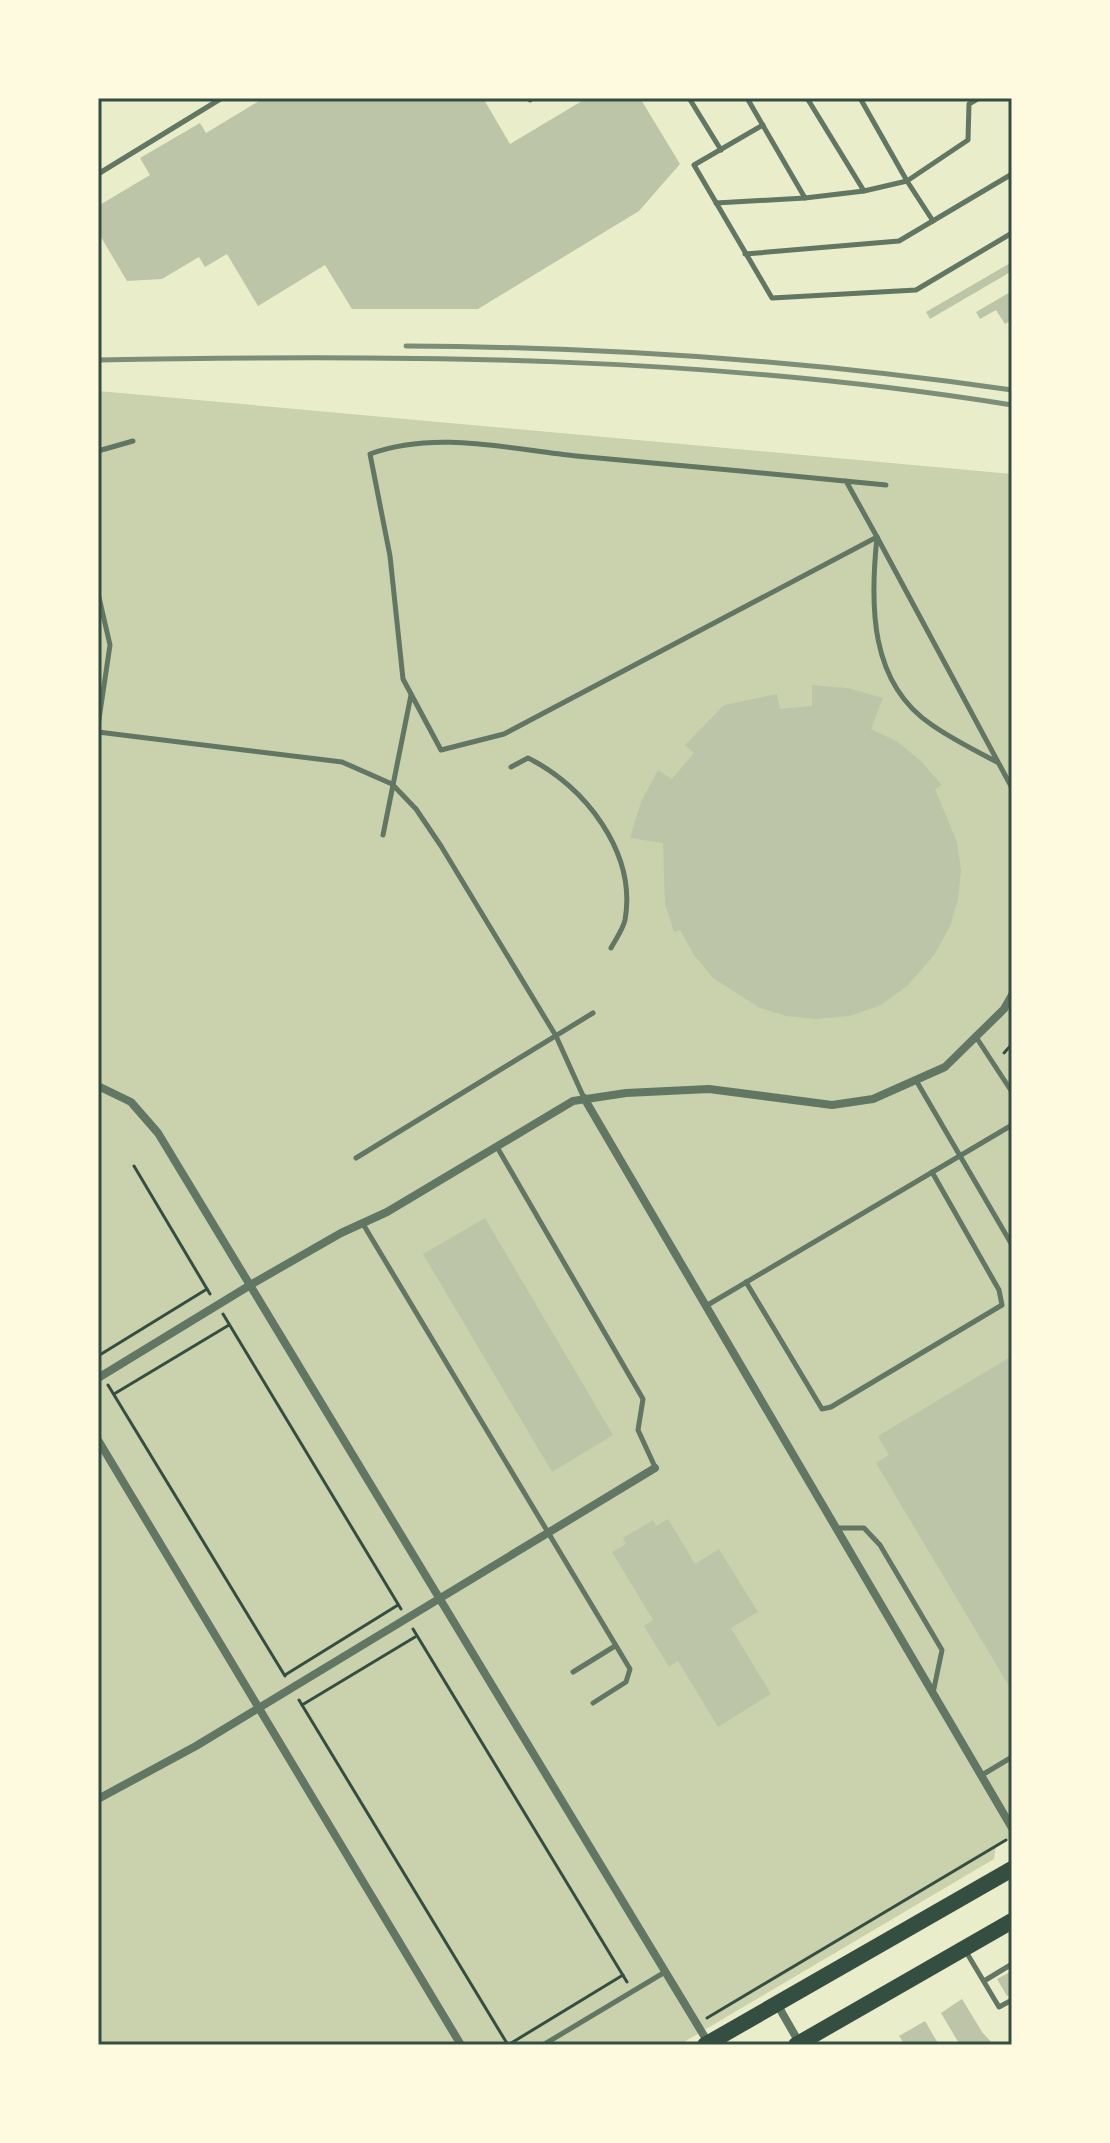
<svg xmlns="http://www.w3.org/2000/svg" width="1110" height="2143" viewBox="0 0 1110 2143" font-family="Helvetica,sans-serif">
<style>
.green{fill:#cad2ad}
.building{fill:#bcc5a7}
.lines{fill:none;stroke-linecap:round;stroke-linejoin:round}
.path{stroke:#344e41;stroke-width:3}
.service{stroke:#617663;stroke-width:5}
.minor{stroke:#617663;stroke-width:8}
.primary{stroke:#344e41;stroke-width:16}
.rail{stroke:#7c8e77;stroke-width:5}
.neatline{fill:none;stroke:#344e41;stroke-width:3}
</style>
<rect width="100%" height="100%" fill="#e9edc9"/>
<path class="green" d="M98,391L1012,474V1837L996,1846L994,1859L679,2045H98Z"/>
<g class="building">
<path d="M264,98H483L510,144L587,98H640L680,164L639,211L478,309H352L325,265L258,306L227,254L205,267L199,257L162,279L127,281L98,232V206L150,175L140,158L200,123L206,133Z"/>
<path d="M1012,262V271L930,319L926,312Z"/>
<path d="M1012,291V320L1005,324L996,310L980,319L976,312Z"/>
<path d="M812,685L848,688L883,698L871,729L898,742L921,761L942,785L935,789L957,842L961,870L958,900L950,926L935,954L907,986L881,1005L850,1016L816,1019L786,1016L760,1008L713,978L694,955L680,930L674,932L665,904L663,843L630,838L641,802L658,770L672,779L694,753L685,745L724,705L777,694L780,709L812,706Z"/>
<path d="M485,1218L613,1435L552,1472L423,1254Z"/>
<path d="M1012,1356V1691L876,1463L889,1455L878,1436Z"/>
<path d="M668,1519L695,1564L719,1549L758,1612L731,1628L771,1694L718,1727L678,1661L669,1667L644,1626L653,1620L612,1552L626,1544L623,1538L653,1520L656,1526Z"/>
<path d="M1012,1971V1994L1007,1996L997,1979Z"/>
<path d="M962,1999L982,2032L994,2045H960L941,2013Z"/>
<path d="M925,2021L939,2045H905L899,2036Z"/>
</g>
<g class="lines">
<g class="path">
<path d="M1004,1053L1012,1044"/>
<path d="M134,1166L210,1294"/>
<path d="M223,1314L401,1609"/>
<path d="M98,1356L207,1289"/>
<path d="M108,1385L285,1676"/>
<path d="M114,1394L229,1325"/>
<path d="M413,1629L627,1982"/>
<path d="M285,1675L398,1605"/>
<path d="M299,1700L508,2045"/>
<path d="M302,1705L415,1637"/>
<path d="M707,2018L1006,1840"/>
<path d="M508,2045L623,1975"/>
</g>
<g class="service">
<path d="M529,98L530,100"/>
<path d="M689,98L721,150"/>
<path d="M747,98L805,198L864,191"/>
<path d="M807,98L864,191L907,181L860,98"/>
<path d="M763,125L694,165L772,298L916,290L1012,233"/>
<path d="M98,174L222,98"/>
<path d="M716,203L805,198"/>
<path d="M933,221L907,181L968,140L969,104L979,98"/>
<path d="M745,254L899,241L1012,174"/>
<path d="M98,451L133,441"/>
<path d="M846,481L877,537L504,734L441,750L403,679L390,556L370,454C435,430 509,449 576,456C679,465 783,475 886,485"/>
<path d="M877,537L1012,788"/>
<path d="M877,537C870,604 869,683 932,725C952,739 976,751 997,762"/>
<path d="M98,593L110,645L98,726"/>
<path d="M98,732L342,762L392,784L416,809L441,846L556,1036L584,1098"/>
<path d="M511,767L528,758C585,786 637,853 625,920C623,929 616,939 611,948"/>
<path d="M383,835L411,695"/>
<path d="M976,1037L1012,1092"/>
<path d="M917,1082L1012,1245"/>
<path d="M497,1147L643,1399L638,1430L655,1467"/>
<path d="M356,1158L593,1013"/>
<path d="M363,1224L630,1669L626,1682L593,1703"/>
<path d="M746,1282L822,1409L831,1407L1002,1305L999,1290L932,1172"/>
<path d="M706,1306L1012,1125"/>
<path d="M835,1528H864L880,1545L942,1650L933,1693"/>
<path d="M573,1672L615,1646"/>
<path d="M982,1775L1012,1757"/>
<path d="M965,1950L999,2007L1012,2000"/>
<path d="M984,1981L1012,1964"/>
<path d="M543,2045L665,1972"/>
</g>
<g class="minor">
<path d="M98,1086L131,1102L158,1133L709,2044"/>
<path d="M584,1098L1012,1828"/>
<path d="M98,1378L252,1284L341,1233L387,1212L573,1101L626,1093L709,1089L832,1105L873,1099L945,1067L1004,1009L1012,995"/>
<path d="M98,1440L461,2045"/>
<path d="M98,1799L196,1746L655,1468"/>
<path d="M777,2004L800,2044"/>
</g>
<g class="primary">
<path d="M705,2045L1012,1869"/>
<path d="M796,2045L1012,1921"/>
</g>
<g class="rail">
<path d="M406,346C608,347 812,361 1012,390"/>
<path d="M98,360C403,354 710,356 1012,405"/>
</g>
</g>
<rect width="1110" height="2143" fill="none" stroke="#fefae0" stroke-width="200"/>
<rect x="100" y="100" width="910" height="1943" class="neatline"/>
</svg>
